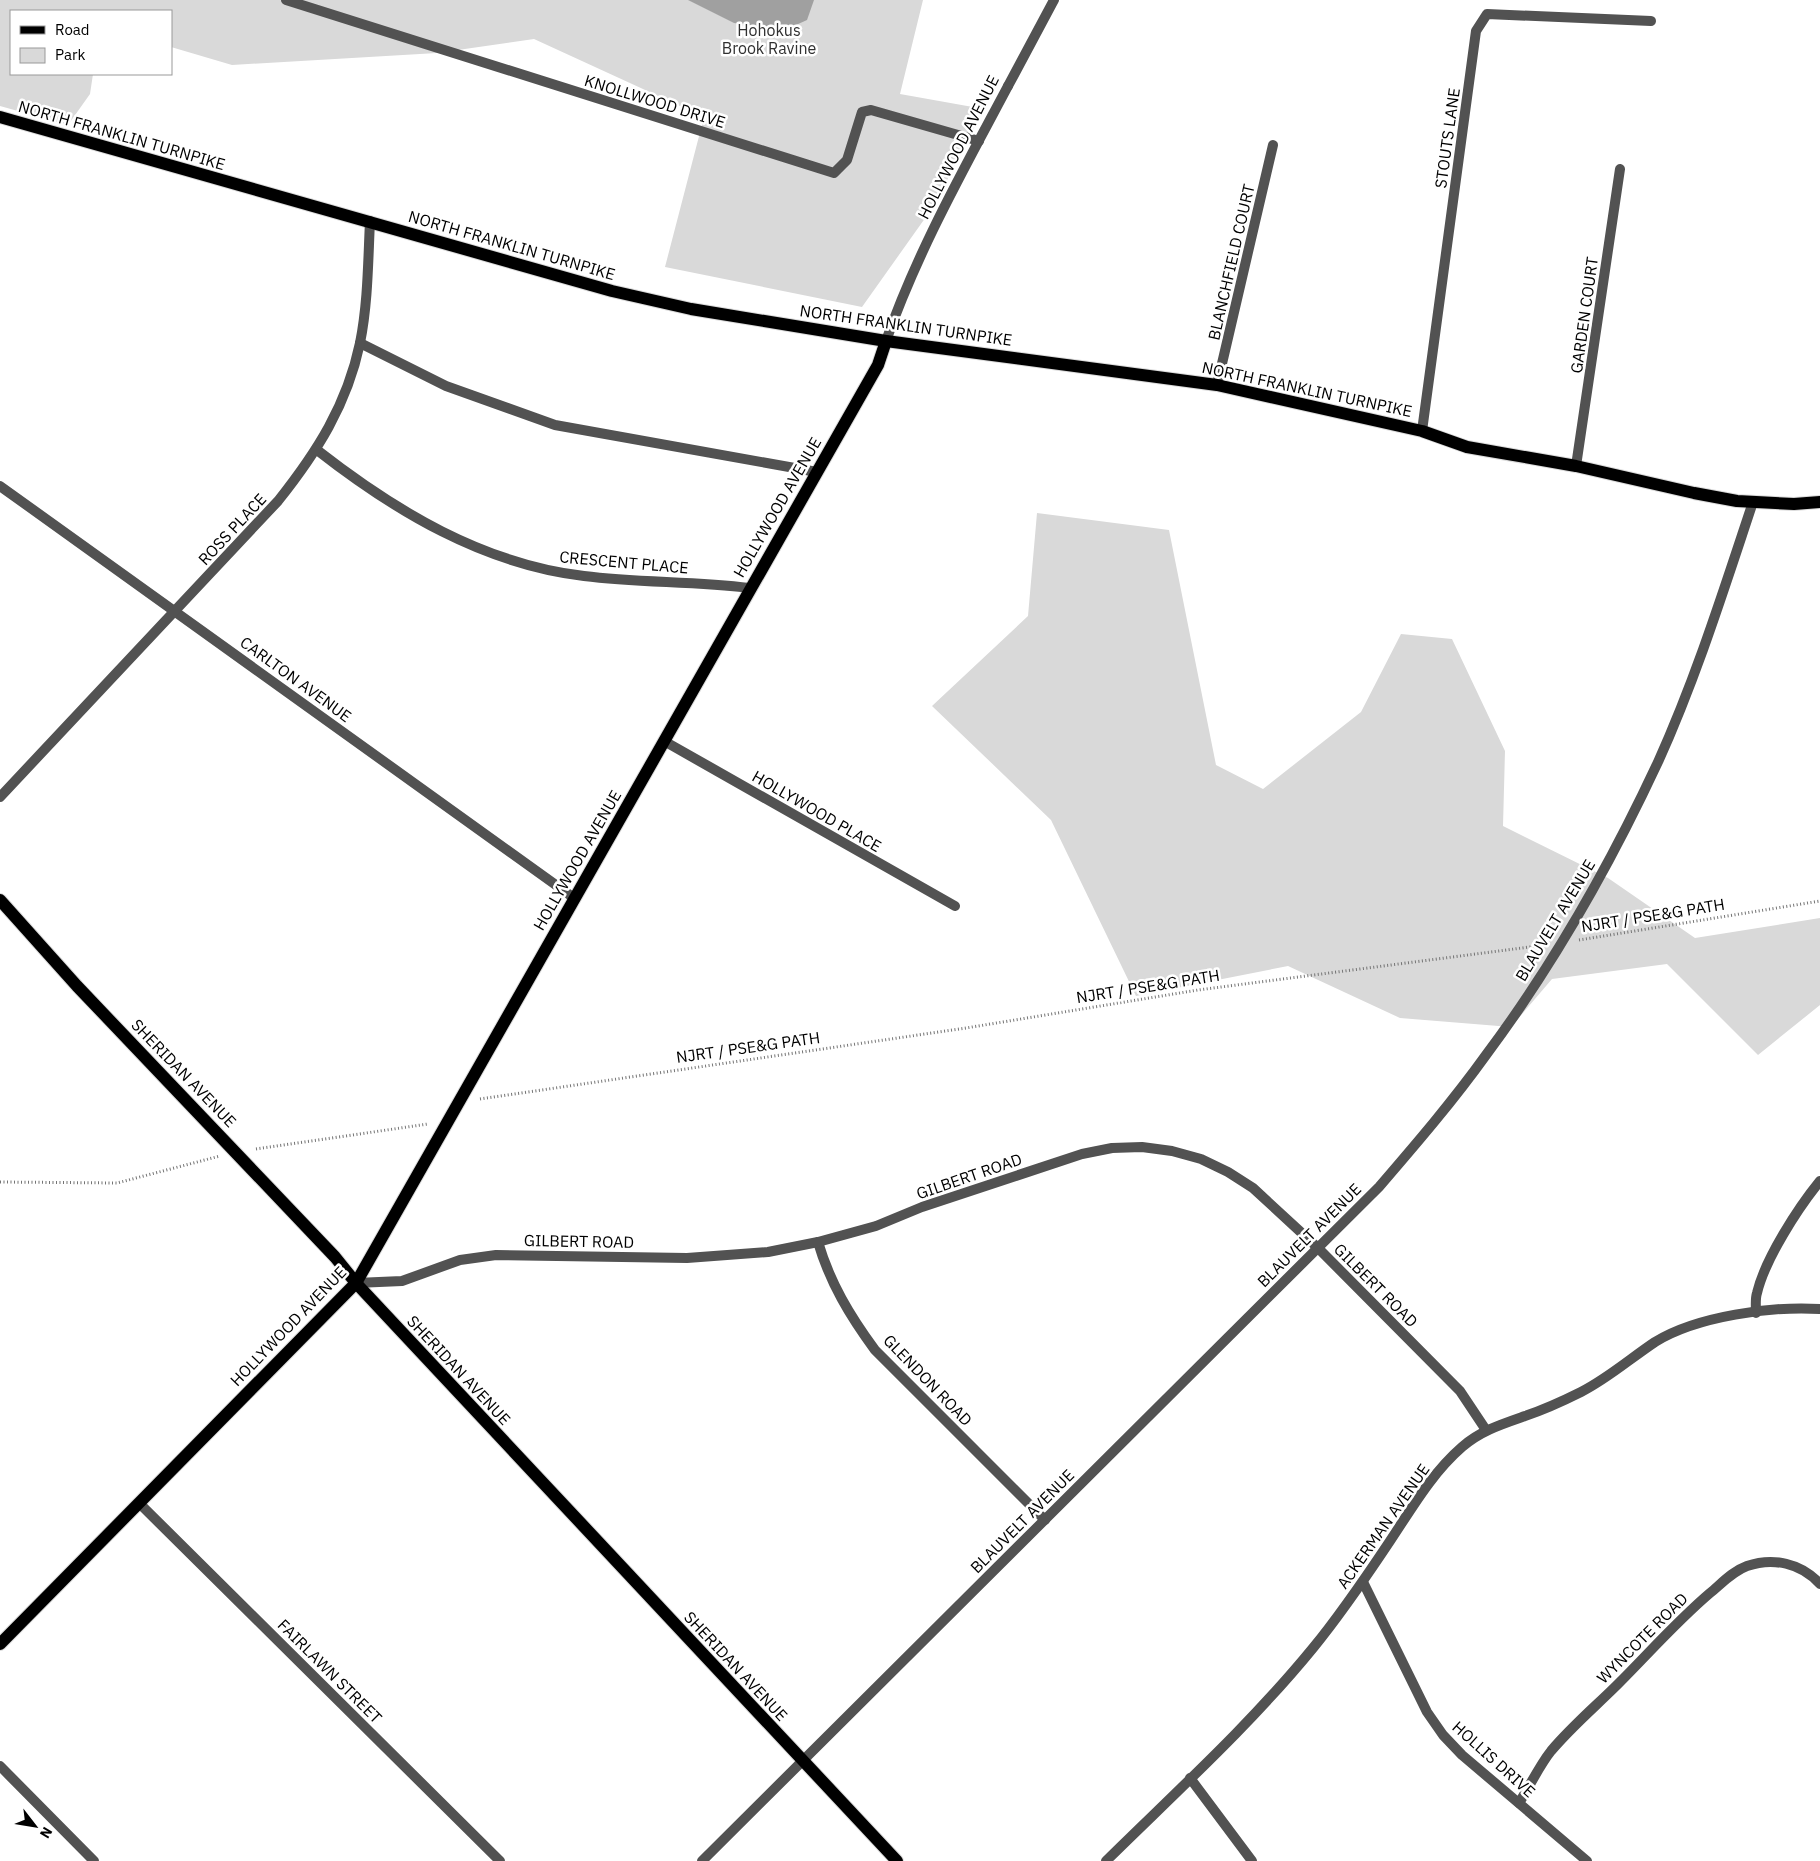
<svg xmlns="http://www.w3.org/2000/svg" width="1820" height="1861" viewBox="0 0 1820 1861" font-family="'IBM Plex Sans',sans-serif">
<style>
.green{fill:#d9d9d9}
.water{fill:#a0a0a0}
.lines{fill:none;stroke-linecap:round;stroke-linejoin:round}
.primary-casing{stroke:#dbdbdb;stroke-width:14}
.path{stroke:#747474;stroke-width:3;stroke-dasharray:1 2.5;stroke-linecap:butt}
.service{stroke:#525252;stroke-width:10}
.minor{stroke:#525252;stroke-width:10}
.primary{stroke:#000;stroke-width:12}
.labels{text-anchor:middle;stroke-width:5;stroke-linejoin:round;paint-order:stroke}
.park-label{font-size:16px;fill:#303030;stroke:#fff}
.street-label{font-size:16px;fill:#000;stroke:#fff}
</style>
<rect width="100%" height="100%" fill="#fff"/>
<g class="green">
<path d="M0,0H923L900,94L984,109L933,207L862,307L665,267L704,117L534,39L437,53L232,65L171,47V11H11V74H93L90,94L68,125L0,106Z"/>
<path d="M1037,513L1169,530L1216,765L1263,789L1361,712L1401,634L1452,639L1505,751L1503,826L1608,878L1695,938L1820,918V1005L1758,1055L1667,964L1552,979L1511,1027L1400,1018L1288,966L1136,996L1051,820L932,706L1028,616Z"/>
</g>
<path class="water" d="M688,0H814L807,20L785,30L734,23Z"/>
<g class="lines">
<g class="primary-casing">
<g id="primary">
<path d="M0,117L612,291L691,309L886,341L1217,385L1422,431L1467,447L1576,466L1694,493L1737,501L1794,504L1820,502"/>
<path d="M0,900L77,986L335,1257L356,1283L399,1329L897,1861"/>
<path d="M0,1644L356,1283L878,365L886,341"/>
</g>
</g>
<g class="path">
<path d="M1579,940L1820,901"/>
<path d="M480,1099L966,1028L1198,990L1545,945"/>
<path d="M256,1149L428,1124"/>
<path d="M0,1182L117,1183L220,1156"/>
</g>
<g class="service">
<path d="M286,0L834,173L847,160L862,112L871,110L979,141"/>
<path d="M1008,86L1054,0"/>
<path d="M360,343L446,386L555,425L817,472"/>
<path d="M1422,431L1476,31L1487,14L1651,21"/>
</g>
<g class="minor">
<path d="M886,341C917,252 964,169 1008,86"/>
<path d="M1217,385L1273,145"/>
<path d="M317,450C395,511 483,564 584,576C639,583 694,581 749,588"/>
<path d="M1576,466L1620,169"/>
<path d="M0,486L574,898"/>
<path d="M664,741L955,906"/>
<path d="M0,797L278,501C317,452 347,405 360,343C368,303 368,262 370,221"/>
<path d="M818,1242C830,1283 850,1316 875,1350L1045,1520"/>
<path d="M356,1283L402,1281L460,1260L496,1255L687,1258L768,1252L818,1242L876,1226L922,1207L1082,1154L1112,1148L1142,1147L1172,1151L1201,1159L1228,1172L1253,1188L1318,1248L1460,1391L1486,1430"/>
<path d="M1756,1313C1756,1306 1755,1299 1757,1293C1765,1259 1798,1208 1820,1181"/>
<path d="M139,1503L500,1861"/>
<path d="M1363,1582L1427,1712L1443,1735L1462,1755L1587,1861"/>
<path d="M0,1766L94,1861"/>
<path d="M1190,1778L1252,1861"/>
<path d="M1519,1803C1530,1786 1539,1766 1551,1751C1572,1726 1596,1706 1618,1684C1649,1653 1677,1621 1710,1593C1722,1583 1733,1571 1747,1566C1773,1557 1801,1563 1820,1584"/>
<path d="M702,1861L1379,1187C1416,1144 1453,1101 1486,1055C1554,964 1610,865 1658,762C1696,678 1724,589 1753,502"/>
<path d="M1106,1861C1176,1792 1251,1724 1313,1648C1341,1614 1366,1577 1390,1541C1412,1508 1432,1473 1462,1447C1480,1431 1502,1424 1525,1416C1543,1410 1563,1401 1581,1392C1607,1379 1631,1358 1655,1342C1697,1316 1772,1306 1820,1309"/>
</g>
<use href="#primary" class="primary"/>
</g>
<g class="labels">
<g class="park-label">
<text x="769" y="36">Hohokus<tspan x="769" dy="18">Brook Ravine</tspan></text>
</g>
<g class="street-label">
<text transform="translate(655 101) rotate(17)" y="6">KNOLLWOOD DRIVE</text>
<text transform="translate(122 135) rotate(16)" y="6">NORTH FRANKLIN TURNPIKE</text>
<text transform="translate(1447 138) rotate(-82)" y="6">STOUTS LANE</text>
<text transform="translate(958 147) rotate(-63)" y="6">HOLLYWOOD AVENUE</text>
<text transform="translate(512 245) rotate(16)" y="6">NORTH FRANKLIN TURNPIKE</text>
<text transform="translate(1231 262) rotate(-77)" y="6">BLANCHFIELD COURT</text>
<text transform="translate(1584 315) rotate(-82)" y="6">GARDEN COURT</text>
<text transform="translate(906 325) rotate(8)" y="6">NORTH FRANKLIN TURNPIKE</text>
<text transform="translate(1307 389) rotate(12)" y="6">NORTH FRANKLIN TURNPIKE</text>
<text transform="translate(777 507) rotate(-60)" y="6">HOLLYWOOD AVENUE</text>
<text transform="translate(232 529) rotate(-47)" y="6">ROSS PLACE</text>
<text transform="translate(624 562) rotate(5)" y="6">CRESCENT PLACE</text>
<text transform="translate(296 679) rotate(36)" y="6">CARLTON AVENUE</text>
<text transform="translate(817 811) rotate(30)" y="6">HOLLYWOOD PLACE</text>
<text transform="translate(577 860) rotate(-60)" y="6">HOLLYWOOD AVENUE</text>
<text transform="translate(1653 915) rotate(-9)" y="6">NJRT / PSE&amp;G PATH</text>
<text transform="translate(1555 920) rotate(-59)" y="6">BLAUVELT AVENUE</text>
<text transform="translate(1148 986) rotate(-9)" y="6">NJRT / PSE&amp;G PATH</text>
<text transform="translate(748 1047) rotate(-8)" y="6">NJRT / PSE&amp;G PATH</text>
<text transform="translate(184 1073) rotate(46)" y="6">SHERIDAN AVENUE</text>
<text transform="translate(969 1176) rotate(-19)" y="6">GILBERT ROAD</text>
<text transform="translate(1309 1235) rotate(-45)" y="6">BLAUVELT AVENUE</text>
<text transform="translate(579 1241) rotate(1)" y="6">GILBERT ROAD</text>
<text transform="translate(1376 1285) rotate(45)" y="6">GILBERT ROAD</text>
<text transform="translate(288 1326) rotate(-46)" y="6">HOLLYWOOD AVENUE</text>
<text transform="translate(459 1370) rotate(47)" y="6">SHERIDAN AVENUE</text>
<text transform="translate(928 1380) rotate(46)" y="6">GLENDON ROAD</text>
<text transform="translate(1022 1521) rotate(-45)" y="6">BLAUVELT AVENUE</text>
<text transform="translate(1383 1526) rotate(-55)" y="6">ACKERMAN AVENUE</text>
<text transform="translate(1642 1638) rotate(-45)" y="6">WYNCOTE ROAD</text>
<text transform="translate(736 1666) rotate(47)" y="6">SHERIDAN AVENUE</text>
<text transform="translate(330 1671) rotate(45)" y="6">FAIRLAWN STREET</text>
<text transform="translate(1494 1759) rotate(42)" y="6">HOLLIS DRIVE</text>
</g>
</g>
<rect x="10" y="10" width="162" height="65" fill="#ffffff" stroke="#999999"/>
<rect x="20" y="26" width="25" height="8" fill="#000000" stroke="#999999"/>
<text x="55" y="35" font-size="15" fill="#000000">Road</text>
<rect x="20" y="48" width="25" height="15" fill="#d9d9d9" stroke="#999999"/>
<text x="55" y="60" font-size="15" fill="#000000">Park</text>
<g transform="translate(35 1826) rotate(121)" stroke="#ffffff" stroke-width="4" paint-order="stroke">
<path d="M0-4L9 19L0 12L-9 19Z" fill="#000000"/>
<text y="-8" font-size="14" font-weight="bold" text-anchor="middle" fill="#000000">N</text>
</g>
</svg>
